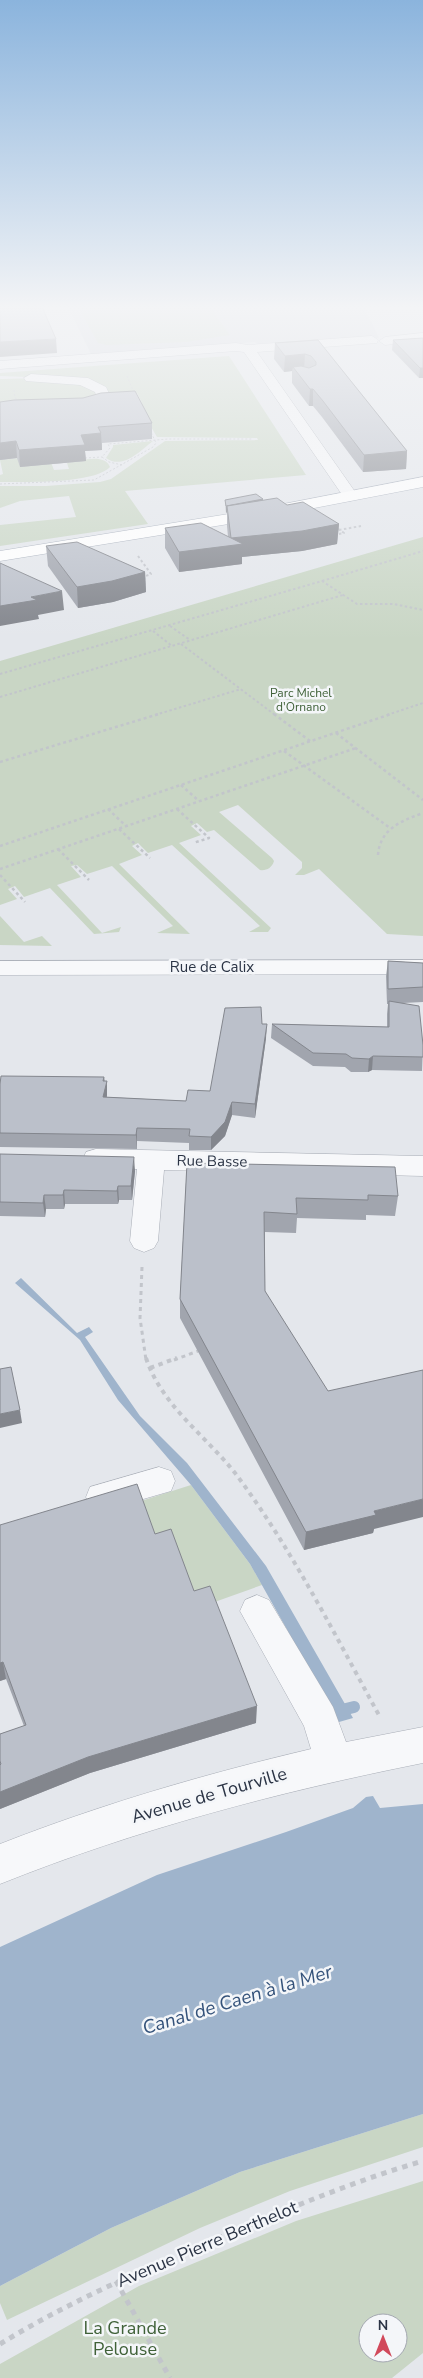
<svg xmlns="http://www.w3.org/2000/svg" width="423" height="2378" viewBox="0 0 423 2378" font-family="'Nunito Sans',sans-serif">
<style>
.built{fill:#d2d6de}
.green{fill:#c9d6c5;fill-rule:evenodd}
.water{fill:#9fb4cc}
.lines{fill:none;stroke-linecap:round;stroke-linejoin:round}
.stream{stroke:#9fb4cc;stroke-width:12}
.minor-casing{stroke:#a9aeb7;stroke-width:1}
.major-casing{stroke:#a3abb8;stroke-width:1}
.path-far5{stroke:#c2c5cb;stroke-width:1;stroke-dasharray:2 2;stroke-linecap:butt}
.path-far4{stroke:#c2c5cb;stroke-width:2;stroke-dasharray:2.5 2.5;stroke-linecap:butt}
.path-far3{stroke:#c2c5cb;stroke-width:2.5;stroke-dasharray:3 3;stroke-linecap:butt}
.path-far2{stroke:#c2c5cb;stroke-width:3;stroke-dasharray:4 4;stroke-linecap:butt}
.path-far1{stroke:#c2c5cb;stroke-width:4;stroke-dasharray:4.5 4.5;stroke-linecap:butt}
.path{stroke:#c2c5cb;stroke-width:5;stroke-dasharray:5.5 5.5;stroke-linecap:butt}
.minor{fill:#f7f8fa;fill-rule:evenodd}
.major{fill:#fff;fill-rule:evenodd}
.wall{fill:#a1a5ae}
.shaded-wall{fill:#83868d}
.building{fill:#bbc0ca;stroke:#83868d}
.labels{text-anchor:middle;stroke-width:5;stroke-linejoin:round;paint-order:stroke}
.far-park-label{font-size:12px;fill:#3f6138;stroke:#f4f6f9}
.street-label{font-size:15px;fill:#2b3445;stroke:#f4f6f9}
.near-street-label{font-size:18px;fill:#2b3445;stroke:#f4f6f9}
.near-park-label{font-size:18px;fill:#3f6138;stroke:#f4f6f9}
.near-water-label{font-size:19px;font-style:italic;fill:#34527a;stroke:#f4f6f9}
</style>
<rect width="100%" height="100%" fill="#e4e7ec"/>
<path class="built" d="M68,307H364L379,338L260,347L255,342L91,354Z"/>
<g class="green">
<path d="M78,307H210L230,335L186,342L106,345L98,343Z"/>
<path d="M229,356L306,475L125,491L148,524L0,546V525L76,517L69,496L20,501L0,508V486H46L100,482L111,479L165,441L258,440L257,438L157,437L140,408L142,403L137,393L110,395L101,385L84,379L0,376V373Z"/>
<path d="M0,379C26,378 81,376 99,395L89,402L0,403Z"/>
<path d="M153,441C140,451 123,470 106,458L113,447V445Z"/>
<path d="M48,455L54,470L69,469L67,463C78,462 104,452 110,467C94,484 24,482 0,482V475L3,474L0,460Z"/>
<path d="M423,537V936L387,934L319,869L304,875H295L302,868V862L238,805L219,812L272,858L274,861C272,868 266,871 260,870L214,830L207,832L197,823L191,826L201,835L179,843L271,928L268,932H249L260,926L172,845L148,853L138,843L132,846L142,855L119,864L190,934L157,933L173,926L112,866L87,874L77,865L71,866L81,877L57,885L102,933L121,927L119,932L94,934L50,888L24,897L15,886L8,889L17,899L0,905V661Z"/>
<path d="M0,916L24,942L42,936L52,946L0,945Z"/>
<path d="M191,1485L250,1564L262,1585L195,1609L156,1552L138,1502Z"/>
<path d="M423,2114V2147L290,2191L200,2228L7,2320L0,2303V2286L111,2228L240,2172Z"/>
<path d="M423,2181V2353L392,2378H0V2364L139,2286L296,2221ZM368,2323H398V2353H368Z"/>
</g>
<g class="water">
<path d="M21,1278L77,1333L89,1327L93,1332L85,1337L140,1416L187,1463L266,1566L353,1718L339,1722L250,1564L191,1485L118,1400L80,1340L15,1283Z"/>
<path d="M373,1796L380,1808L423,1804V2114L240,2172L111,2228L0,2286V1947L157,1875L286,1832L353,1808L366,1797Z"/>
</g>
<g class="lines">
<path class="stream" d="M342,1710L354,1707"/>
<g class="minor-casing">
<g id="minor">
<path d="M423,333V341L385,345L379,341L385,337Z"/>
<path d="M372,336L378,340L377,343L257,352L358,496L350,501L345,499L244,352L236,351L0,369V361L236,343L248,345Z"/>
<path d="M31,374L88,378L106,387L113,402C107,409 84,413 75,411L73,408L75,405L98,400L95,392L80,385L26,381L24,378Z"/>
<path d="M423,960V974L0,975V961Z"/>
<path d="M96,1149L423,1156V1176L164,1170L158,1241L154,1248L144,1252L134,1248L130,1241L137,1169H96L86,1166L83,1159L86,1152Z"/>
<path d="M159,1467L171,1471L175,1481L171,1491L102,1511L90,1507L86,1497L90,1487Z"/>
<path d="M257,1595L269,1600L333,1707L346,1742L423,1727V1763C278,1792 137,1829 0,1884V1844C102,1804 205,1774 311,1749L304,1726L240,1611L245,1600Z"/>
</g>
</g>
<g class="major-casing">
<path id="major" d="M423,477V487L247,521L0,561V551L247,511Z"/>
</g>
<g class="path-far5">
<path d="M127,376L134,393"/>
<path d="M14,390L15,398L20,401"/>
<path d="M85,458L102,457"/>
<path d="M122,465L109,462L102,457L110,448L108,444L168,439H252"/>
<path d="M0,484L94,480L153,447L156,443L151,432"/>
</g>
<g class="path-far4">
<path d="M339,530L361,526"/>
<path d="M334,535L344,533L337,528"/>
<path d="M138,556L151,574L143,577"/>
<path d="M322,581L423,551"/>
<path d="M170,626L190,640"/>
<path d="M153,631L172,646"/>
<path d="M181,644L275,715"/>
<path d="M0,674L322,581L357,604H394L423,610"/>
<path d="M0,697L343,595"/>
<path d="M155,715L241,689"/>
<path d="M387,715L423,703"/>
</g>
<g class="path-far3">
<path d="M274,714L310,741"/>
<path d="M336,733L423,800"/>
<path d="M284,751L390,828"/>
<path d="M0,762L159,714"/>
<path d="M181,785L199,801"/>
<path d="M108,809L126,826"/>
<path d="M177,809L209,838L193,843"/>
<path d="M119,829L150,858"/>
<path d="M0,846L391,714"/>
<path d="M58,849L89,880"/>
<path d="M378,855C380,829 401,821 423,813"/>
<path d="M0,869L356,748"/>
<path d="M0,875L25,902"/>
</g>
<g class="path-far2">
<path d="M142,1267L140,1318L146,1360"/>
<path d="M174,1360L198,1351"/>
</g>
<g class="path-far1">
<path d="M146,1358C163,1409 211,1439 241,1481C295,1555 336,1637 380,1717"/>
<path d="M150,1368L177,1358"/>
</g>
<g class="path">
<path d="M116,2281L170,2378"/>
<path d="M0,2344C70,2301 145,2269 221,2237C288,2209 354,2181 423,2161"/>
</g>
<use href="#minor" class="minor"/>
<use href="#major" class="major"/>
</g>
<g class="wall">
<path d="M303,307H334L303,308Z"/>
<path d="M423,338V378H419L392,350L393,340Z"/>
<path d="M318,340L407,451L406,469L363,472L322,417L313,406H309L292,383V371L284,372L274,359L275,343Z"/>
<path d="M0,402L152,423V439L102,443V450L85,451L86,461L20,467L17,458L0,460Z"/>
<path d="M263,499V500L287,505L339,524L337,544L302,551L242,557V564L179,572L165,548V528L228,537L227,526V512L226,513L225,500Z"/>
<path d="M46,546L145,572L146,592L113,602L78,608L48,566Z"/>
<path d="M388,961L423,963V1002L403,1003L423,1045L422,1071L372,1070L368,1072H351L345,1067L313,1066L271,1038L272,1024L387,1027V1014L388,1004H387L386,976Z"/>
<path d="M262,1024L266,1038L255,1118L232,1115L225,1136L211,1150H189V1143L137,1141V1149L0,1147V1084L104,1077L107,1095V1097L186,1101L210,1091Z"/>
<path d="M0,1154L135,1171L132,1200H119L118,1204H65L64,1209H46L45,1217L0,1216Z"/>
<path d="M187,1163L398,1196L395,1216L366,1215V1220L297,1218L296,1233L265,1232V1291L374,1529L373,1533L304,1550L180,1318V1299Z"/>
<path d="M0,1525L155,1534L194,1591L256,1723L90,1773L0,1809V1734L24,1726L6,1679L0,1681Z"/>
</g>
<g class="shaded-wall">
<path d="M56,339L57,353L0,357V342Z"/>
<path d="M305,354L304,370L293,367L292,371L284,372L285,356Z"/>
<path d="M420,368H423V378H419Z"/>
<path d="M310,389H313V406H309Z"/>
<path d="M101,433L102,450L85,451L86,461L20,467L19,450L81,435Z"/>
<path d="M16,441L17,458L0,460V443Z"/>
<path d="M407,451L406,469L363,472L364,455Z"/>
<path d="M263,499V506H227V512L226,513V506Z"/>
<path d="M339,524L337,544L302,551L242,557V564L179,572V552L231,538Z"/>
<path d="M145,572L146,592L113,602L78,608L77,587Z"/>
<path d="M62,591L64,610L38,615L39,619L0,626V606L31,597Z"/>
<path d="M267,1024L266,1038L255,1118V1104Z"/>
<path d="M373,1056L372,1070L368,1072L369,1059Z"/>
<path d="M104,1077L105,1089L107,1081V1095L104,1110L103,1097Z"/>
<path d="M232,1102V1115L225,1136L211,1150V1137Z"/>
<path d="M137,1128V1149L136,1135Z"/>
<path d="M134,1157L135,1171L132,1200L131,1186Z"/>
<path d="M118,1186L119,1200L118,1204L117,1191Z"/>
<path d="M64,1190L65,1204L64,1209L63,1195Z"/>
<path d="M44,1195L46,1209L45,1217L43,1203Z"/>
<path d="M20,1410L22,1423L0,1428V1414Z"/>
<path d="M423,1499V1517L374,1529L373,1533L304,1550L306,1532L374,1511Z"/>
<path d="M3,1662L6,1679L0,1681V1663Z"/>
<path d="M257,1706L256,1723L90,1773L0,1809V1792L88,1757Z"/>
</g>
<g class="building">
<path d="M0,307H42L56,339L0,342Z"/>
<path d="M423,338V368H420L393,340Z"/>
<path d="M318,340L407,451L364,455L323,401L313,389H310L293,367L301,366L309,368L316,365V362L311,356L305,354L285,356L275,343Z"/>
<path d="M135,391L152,423L98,427L101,433L81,435L85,445L19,450L16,441L0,443V402L14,400L83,398L101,393Z"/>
<path d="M256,494L263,499L226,506L225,500Z"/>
<path d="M277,498L287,505L303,502L339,524L302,531L231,538L227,506Z"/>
<path d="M201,523L243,544L179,552L165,528Z"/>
<path d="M77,542L145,572L112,581L77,587L46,546Z"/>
<path d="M0,563L62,591L31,597L37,600L0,606Z"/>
<path d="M388,961L423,963V987L388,989Z"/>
<path d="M389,1001L419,1006L423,1045V1057L373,1056L369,1059L352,1058L346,1054L313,1053L272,1024L389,1027Z"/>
<path d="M261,1007L262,1024H267L255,1104L232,1102L225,1122L211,1137L189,1136L190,1129L137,1128L136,1135L0,1133V1084L1,1076L104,1077L103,1081H107L103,1097L186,1101L188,1090L210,1091L225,1008Z"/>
<path d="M0,1154L134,1157L131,1186H118L117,1191L64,1190L63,1195H44L43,1203L0,1202Z"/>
<path d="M187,1163L395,1167L398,1196L368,1195V1200L296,1198L297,1214L264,1212L265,1291L328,1391L423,1370V1499L374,1511L376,1515L306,1532L180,1299Z"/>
<path d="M11,1367L20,1410L0,1414V1369Z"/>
<path d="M137,1484L155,1534L171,1529L194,1591L210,1586L257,1706L88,1757L0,1792V1765L1,1764L0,1761V1734L26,1725L3,1662L0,1663V1525Z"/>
</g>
<linearGradient id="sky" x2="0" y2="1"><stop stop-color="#8bb4dd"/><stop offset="0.48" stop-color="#f3f4f6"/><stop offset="1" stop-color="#f3f4f6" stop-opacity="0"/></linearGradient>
<rect width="423" height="640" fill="url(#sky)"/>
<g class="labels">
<g class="far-park-label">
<text x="301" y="697">Parc Michel<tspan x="301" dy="14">d'Ornano</tspan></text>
</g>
<g class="street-label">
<text x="212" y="972">Rue de Calix</text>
<text transform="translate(212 1161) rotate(1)" y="5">Rue Basse</text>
</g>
<g class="near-street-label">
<text transform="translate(209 1795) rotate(-16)" y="6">Avenue de Tourville</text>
<text transform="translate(207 2244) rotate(-23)" y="6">Avenue Pierre Berthelot</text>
</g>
<g class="near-park-label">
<text x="125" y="2334">La Grande<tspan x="125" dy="21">Pelouse</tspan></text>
</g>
<g class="near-water-label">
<text transform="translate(237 1999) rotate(-17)" y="7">Canal de Caen à la Mer</text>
</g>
</g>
<g transform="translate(383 2338)"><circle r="24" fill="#f4f6f9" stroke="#a4a8b1"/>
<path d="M0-4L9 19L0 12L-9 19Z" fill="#d1495b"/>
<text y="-8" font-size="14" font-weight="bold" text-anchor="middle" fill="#2b3445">N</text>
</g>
</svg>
